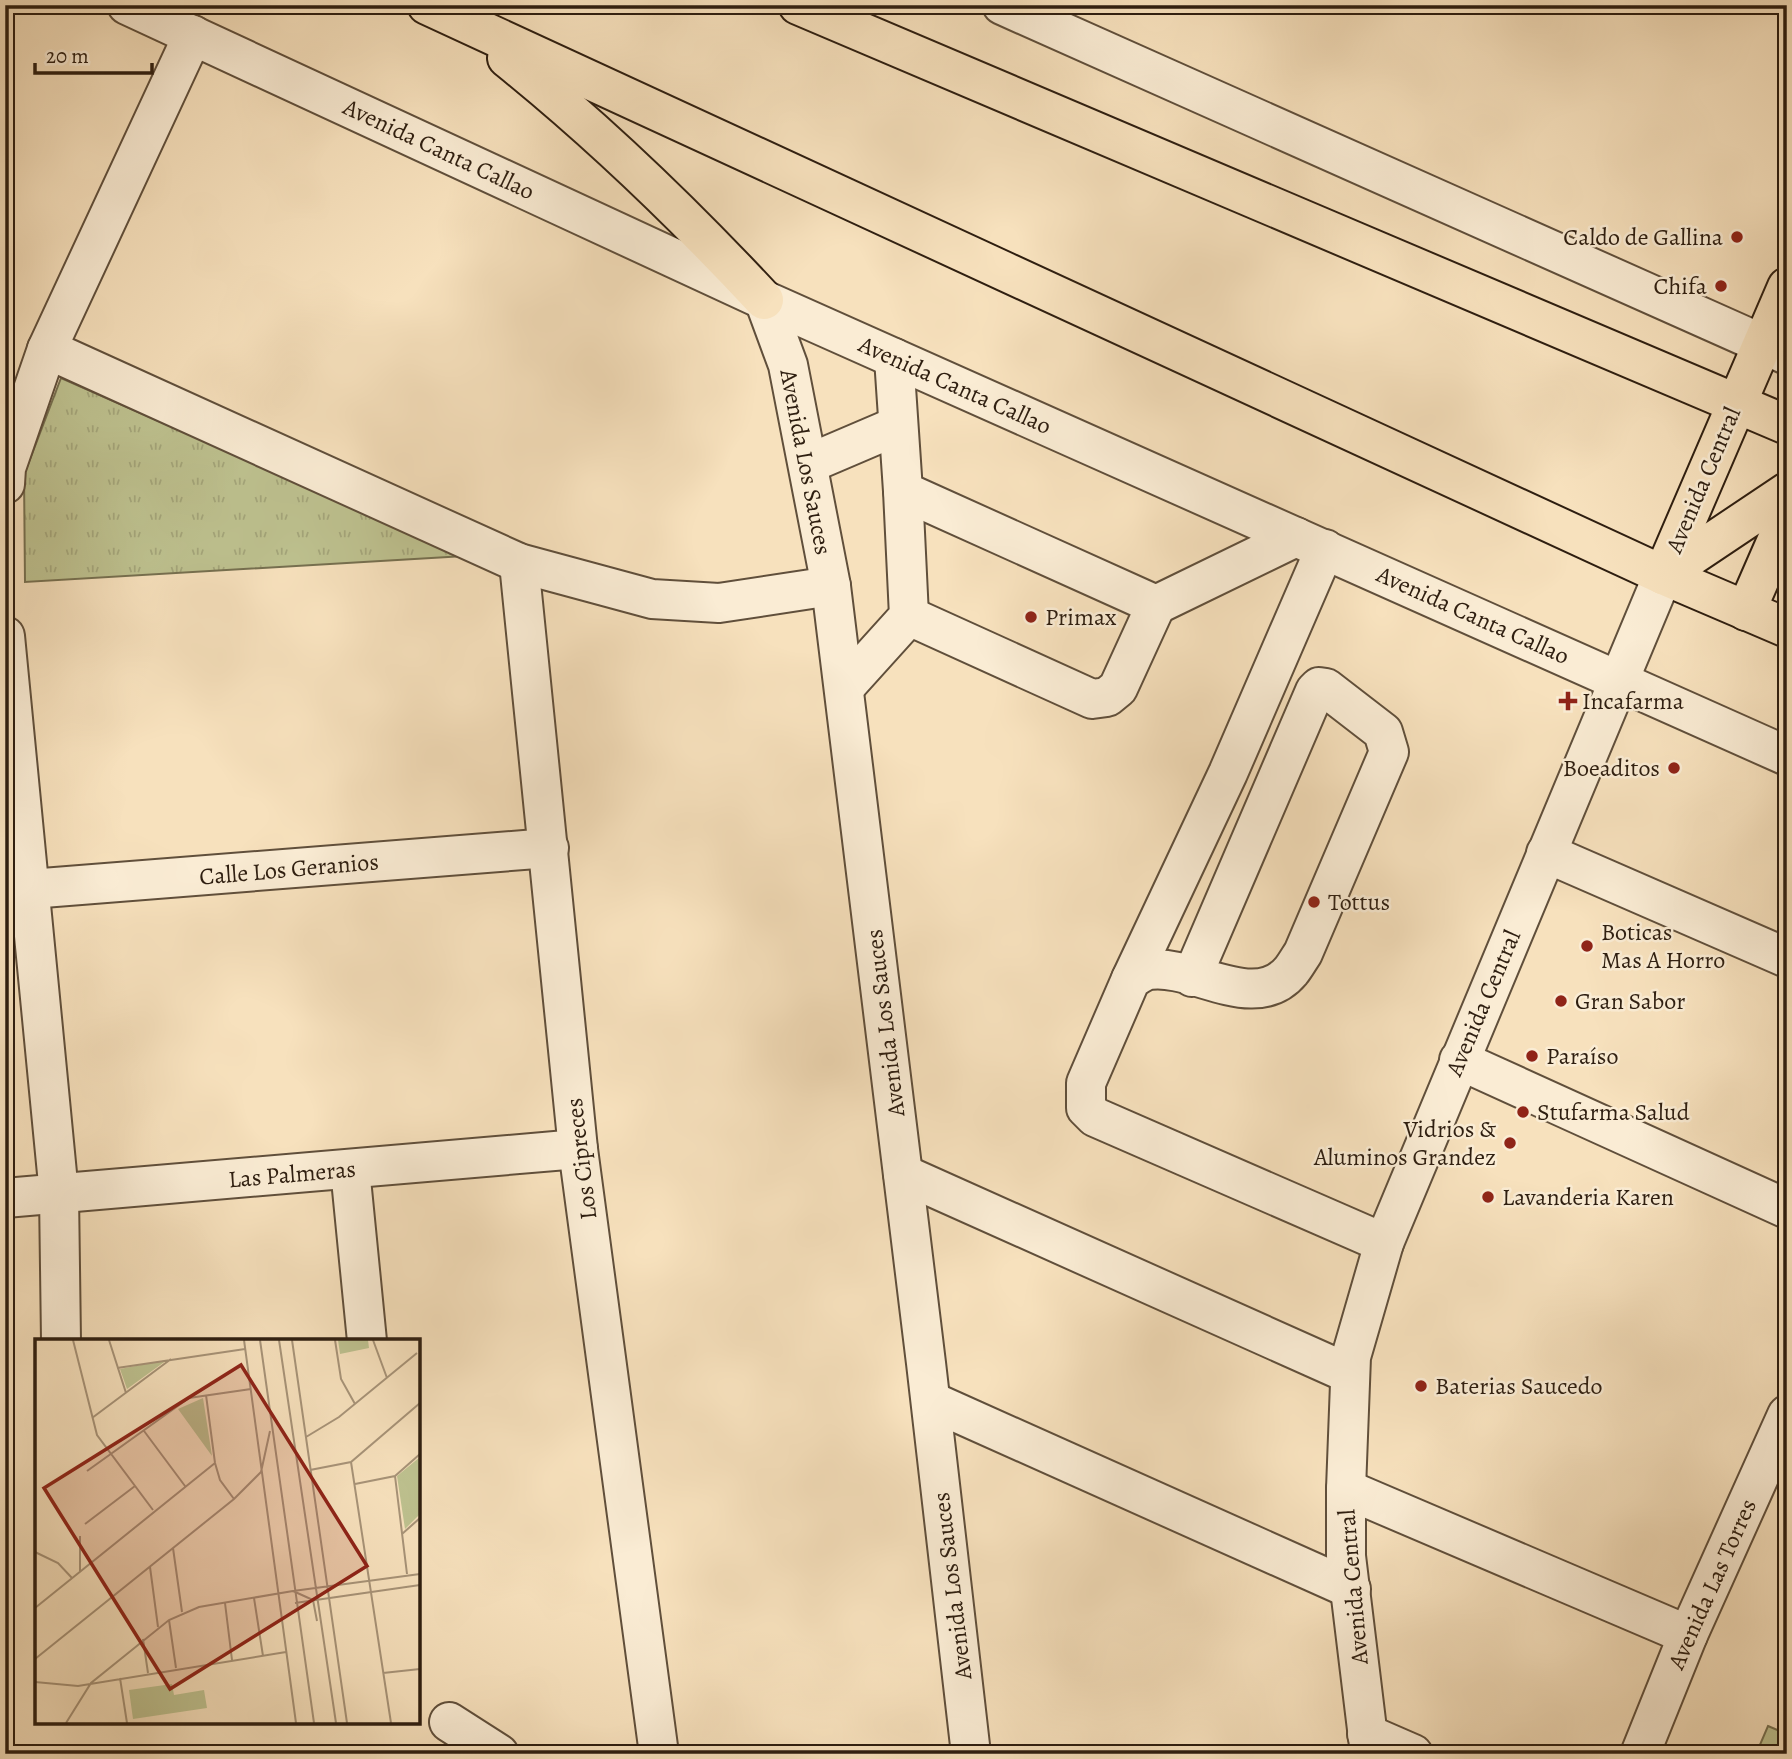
<svg xmlns="http://www.w3.org/2000/svg" width="1792" height="1759" viewBox="0 0 1792 1759" font-family="Alegreya,serif">
<style>
.green{fill:#bec290;stroke:#767050;stroke-width:2}
.park{fill:url(#park-tufts);stroke:#767050;stroke-width:2}
.lines{fill:none;stroke-linecap:round;stroke-linejoin:round}
.minor-casing{stroke:#604f3b;stroke-width:42}
.major-casing{stroke:#2e1e10;stroke-width:42}
.minor{stroke:#faecd4;stroke-width:38}
.major{stroke:#f7e1bd;stroke-width:38}
.poi-dot{fill:#8f2418;stroke:#faecd4;stroke-width:2.5}
.labels{text-anchor:middle;stroke-width:5;stroke-linejoin:round;paint-order:stroke}
.street-label{font-size:24px;fill:#2e1e10;stroke:#faecd4}
.poi-label{font-size:24px;fill:#2e1e10;stroke:#faecd4;text-anchor:start}
.inset-road{fill:none;stroke:#a79378;stroke-width:2}
.view{fill:#8f2418;fill-opacity:0.15;stroke:#8f2418;stroke-width:3.5}
.inset-edge{fill:none;stroke:#2e1e10;stroke-width:3.5}
</style>
<defs>
<pattern id="park-tufts" width="24" height="20" patternUnits="userSpaceOnUse" patternTransform="scale(1.75)"><rect width="24" height="20" fill="#bec290"/><path d="M3 7l-1-3M5 7V3M7 7l1-3M15 17l-1-3M17 17v-4M19 17l1-3" fill="none" stroke="#a4a67b"/></pattern>
</defs>
<rect width="100%" height="100%" fill="#f7e1bd"/>
<filter id="stains"><feTurbulence type="fractalNoise" baseFrequency=".00286" numOctaves="4"/><feColorMatrix values="0 0 0 0 .2 0 0 0 0 .09 0 0 0 0 .02 0 0 0 .5 -.17"/></filter>
<radialGradient id="worn" r=".72"><stop offset=".6" stop-color="#630" stop-opacity="0"/><stop offset="1" stop-color="#630" stop-opacity=".3"/></radialGradient>
<path class="green" d="M1768,1726L1787,1734V1754H1756Z"/>
<path class="park" d="M61,378L465,556L25,582L24,475Z"/>
<g class="lines">
<g class="minor-casing">
<g id="minor">
<path d="M127,5L764,300L1787,756"/>
<path d="M1002,5L1787,355"/>
<path d="M764,300L788,365L831,586L926,1363L971,1754"/>
<path d="M47,349L519,563L652,599L719,603L831,586"/>
<path d="M894,358L903,491L1156,605L1296,537"/>
<path d="M808,464L897,426"/>
<path d="M5,484L6,468L47,349L193,35"/>
<path d="M519,563L578,1149L659,1754"/>
<path d="M909,616L1092,699L1107,697L1118,688L1156,605"/>
<path d="M5,636L59,1194L61,1341"/>
<path d="M844,688L909,616L903,491"/>
<path d="M1546,853L1787,958"/>
<path d="M30,889L549,848"/>
<path d="M1192,977L1315,691L1319,687L1326,688L1383,732L1389,752L1303,953C1299,959 1295,966 1291,971C1255,1014 1194,964 1150,970C1143,971 1137,976 1131,979L1086,1083V1108L1095,1117L1384,1243"/>
<path d="M1131,979L1228,773L1325,549"/>
<path d="M1459,1060L1787,1209"/>
<path d="M350,1169L367,1341"/>
<path d="M903,1174L1350,1374"/>
<path d="M5,1198L578,1149"/>
<path d="M931,1401L1351,1589"/>
<path d="M1346,1489L1688,1635"/>
<path d="M449,1722L499,1754"/>
<path d="M1367,1734L1413,1754"/>
<path d="M1370,1754L1346,1556V1489L1351,1357L1384,1243L1663,575"/>
<path d="M1640,1754L1688,1635L1787,1415"/>
</g>
</g>
<g class="major-casing">
<g id="major">
<path d="M427,5L1663,575L1787,628"/>
<path d="M798,5L1787,425"/>
<path d="M507,58C599,132 683,213 764,300"/>
<path d="M1663,575L1787,287"/>
<path d="M1663,575L1787,492"/>
<path d="M1746,611L1787,517"/>
</g>
</g>
<use href="#minor" class="minor"/>
<use href="#major" class="major"/>
</g>
<g class="poi-dot">
<circle cx="1737" cy="237" r="7"/>
<circle cx="1721" cy="286" r="7"/>
<circle cx="1031" cy="617" r="7"/>
<path d="M1564.5 690.5h7v7h7v7h-7v7h-7v-7h-7v-7h7z"/>
<circle cx="1674" cy="768" r="7"/>
<circle cx="1314" cy="902" r="7"/>
<circle cx="1587" cy="946" r="7"/>
<circle cx="1561" cy="1001" r="7"/>
<circle cx="1532" cy="1056" r="7"/>
<circle cx="1523" cy="1112" r="7"/>
<circle cx="1510" cy="1143" r="7"/>
<circle cx="1488" cy="1197" r="7"/>
<circle cx="1421" cy="1386" r="7"/>
</g>
<g class="labels">
<g class="street-label">
<text transform="translate(439 149) rotate(25)" y="8">Avenida Canta Callao</text>
<text transform="translate(955 385) rotate(24)" y="8">Avenida Canta Callao</text>
<text transform="translate(806 462) rotate(79)" y="8">Avenida Los Sauces</text>
<text transform="translate(1703 480) rotate(-67)" y="8">Avenida Central</text>
<text transform="translate(1473 615) rotate(24)" y="8">Avenida Canta Callao</text>
<text transform="translate(289 869) rotate(-5)" y="8">Calle Los Geranios</text>
<text transform="translate(1483 1003) rotate(-67)" y="8">Avenida Central</text>
<text transform="translate(885 1023) rotate(-97)" y="8">Avenida Los Sauces</text>
<text transform="translate(581 1159) rotate(-97)" y="8">Los Cipreces</text>
<text transform="translate(292 1174) rotate(-5)" y="8">Las Palmeras</text>
<text transform="translate(1712 1584) rotate(-66)" y="8">Avenida Las Torres</text>
<text transform="translate(952 1586) rotate(-97)" y="8">Avenida Los Sauces</text>
<text transform="translate(1353 1587) rotate(-95)" y="8">Avenida Central</text>
</g>
<g class="poi-label">
<text x="1723" y="245" text-anchor="end">Caldo de Gallina</text>
<text x="1707" y="294" text-anchor="end">Chifa</text>
<text x="1045" y="625">Primax</text>
<text x="1582" y="709">Incafarma</text>
<text x="1660" y="776" text-anchor="end">Boeaditos</text>
<text x="1328" y="910">Tottus</text>
<text x="1601" y="940">Boticas<tspan x="1601" dy="28">Mas A Horro</tspan></text>
<text x="1575" y="1009">Gran Sabor</text>
<text x="1546" y="1064">Paraíso</text>
<text x="1537" y="1120">Stufarma Salud</text>
<text x="1496" y="1137" text-anchor="end">Vidrios &amp;<tspan x="1496" dy="28">Aluminos Grandez</tspan></text>
<text x="1502" y="1205">Lavanderia Karen</text>
<text x="1435" y="1394">Baterias Saucedo</text>
</g>
</g>
<g transform="translate(35 1339)">
<rect width="385" height="385" fill="#f7e1bd"/>
<path d="M137,345L139,356L169,351L172,369L98,380L94,351Z" fill="#bec290"/>
<path d="M303,1H333L334,9L305,15ZM132,21L92,50L85,30ZM168,59L177,117L143,70ZM385,118V175L370,190L362,137Z" fill="#bec290"/>
<path class="inset-road" d="M38,1L62,96L118,171M74,1L91,54M209,1L261,384M225,1L279,384M244,1L301,384M257,1L312,384M300,1L306,40L320,65M338,1L352,39M82,29L210,10M171,56L180,124L185,141L199,160M57,79L136,20M109,92L150,147M271,98L304,78L382,14M316,123L356,384M275,131L316,123L385,64M52,132L154,59L216,50M226,133L235,92M360,137L372,235M320,145L360,137L385,115M50,185L100,147M367,195L385,179M138,209L147,273M0,213L23,224L37,239M115,228L123,288M45,232V197M258,252L385,235M258,252L278,261L282,282M219,259L228,317M190,264L197,321M260,264L385,246M0,269L180,124M134,281L141,329M108,300L113,334M0,320L199,160L226,133M348,334L385,330M85,339L92,384M0,343L43,347L251,313M31,384L56,344L134,281L164,268L258,252"/>
<path class="view" d="M206,26L332,227L135,350L9,149Z"/>
<rect width="385" height="385" class="inset-edge"/>
</g>
<rect width="1792" height="1759" fill="none" stroke="#f7e1bd" stroke-width="28"/>
<rect x="7" y="7" width="1778" height="1745" fill="none" stroke="#2e1e10" stroke-width="3.5"/>
<rect x="14" y="14" width="1764" height="1731" fill="none" stroke="#2e1e10" stroke-width="2"/>
<path d="M35 63v10h117v-10" fill="none" stroke="#2e1e10" stroke-width="3.5"/>
<text x="46" y="63" font-size="21" fill="#2e1e10" stroke="#faecd4" stroke-width="5" paint-order="stroke">20 m</text>
<rect width="100%" height="100%" filter="url(#stains)"/>
<rect width="100%" height="100%" fill="url(#worn)"/>
</svg>
